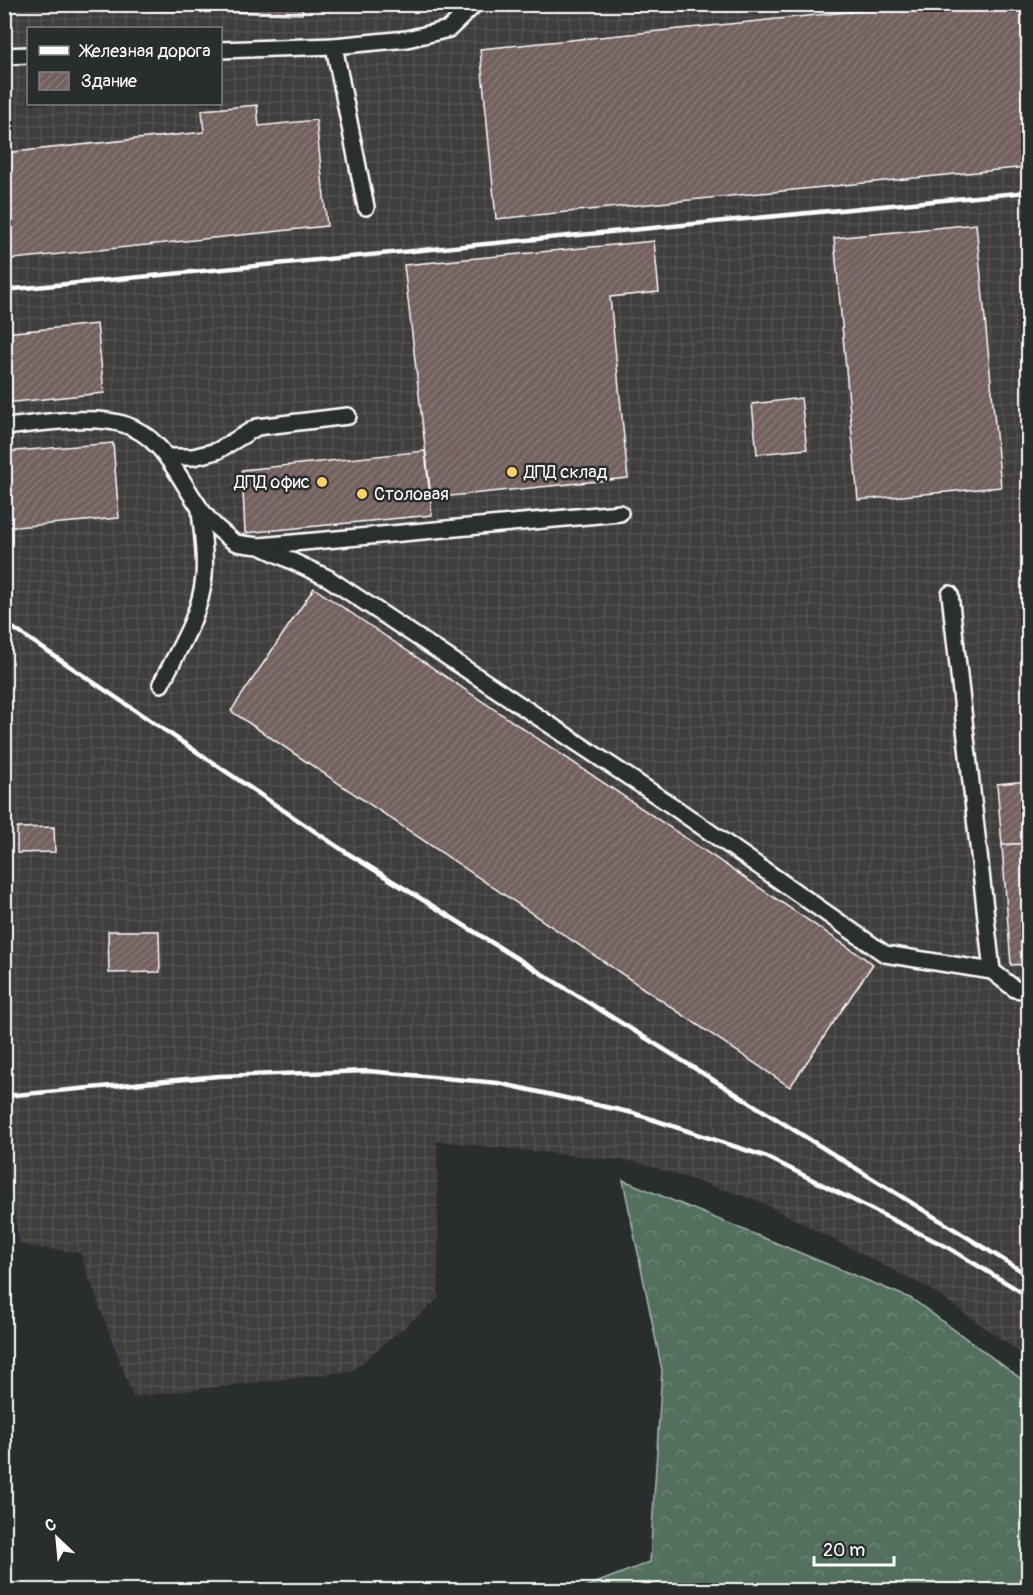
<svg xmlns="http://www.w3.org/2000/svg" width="1033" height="1595" viewBox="0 0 1033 1595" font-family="Pangolin,sans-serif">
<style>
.industrial{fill:url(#industrial-grid);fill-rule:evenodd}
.forest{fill:url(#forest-crowns);stroke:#a9b7ae;stroke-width:1.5}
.building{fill:url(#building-hatch);stroke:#fff;stroke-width:1.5}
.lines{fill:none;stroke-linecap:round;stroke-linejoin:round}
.lane-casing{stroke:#fff;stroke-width:20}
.lane{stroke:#2a2d2e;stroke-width:15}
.rail{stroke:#fff;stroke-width:4.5}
.poi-dot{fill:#ffd166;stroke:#2a2d2e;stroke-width:2}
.labels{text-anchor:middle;stroke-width:5;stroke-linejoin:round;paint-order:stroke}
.poi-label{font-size:18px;fill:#fff;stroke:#2a2d2e;text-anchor:start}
</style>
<defs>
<pattern id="industrial-grid" width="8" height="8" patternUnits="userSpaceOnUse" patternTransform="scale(1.5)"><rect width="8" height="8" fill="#403c3d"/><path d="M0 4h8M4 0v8" fill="none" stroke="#535050"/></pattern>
<pattern id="forest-crowns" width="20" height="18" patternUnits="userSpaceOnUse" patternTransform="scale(1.5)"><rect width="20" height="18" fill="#536f5e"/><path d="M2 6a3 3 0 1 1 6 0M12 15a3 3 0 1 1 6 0" fill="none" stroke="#6d8576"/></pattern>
<pattern id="building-hatch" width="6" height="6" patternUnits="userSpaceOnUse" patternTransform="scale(1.5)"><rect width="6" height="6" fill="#73605f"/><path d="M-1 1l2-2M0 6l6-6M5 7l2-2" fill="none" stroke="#887877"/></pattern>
</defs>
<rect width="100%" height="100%" fill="#2a2d2e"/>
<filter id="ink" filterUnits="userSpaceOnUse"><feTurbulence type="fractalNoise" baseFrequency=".0167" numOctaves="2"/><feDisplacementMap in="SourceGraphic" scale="12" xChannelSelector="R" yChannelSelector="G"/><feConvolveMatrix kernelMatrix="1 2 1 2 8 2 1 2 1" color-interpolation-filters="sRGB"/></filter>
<g filter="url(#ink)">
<path class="industrial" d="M4,5H1028V1358L930,1289L759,1201L637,1162L437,1141L438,1299L352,1371L133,1397L80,1253L20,1245L5,1162ZM28,28H220V104H28Z"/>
<path class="forest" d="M623,1180L912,1299L1028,1384V1590H578L650,1562L662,1370Z"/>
<g class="building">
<path d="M4,4H302V14L4,7Z"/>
<path d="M926,4H1028V167L496,219L480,49Z"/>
<path d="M257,105L259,126L316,120L327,226L4,260V153L204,132L202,110Z"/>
<path d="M976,224L1001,487L858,500L834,238Z"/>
<path d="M654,241L659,292L610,297L628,478L431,498L404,265Z"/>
<path d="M97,324L104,393L4,403V333Z"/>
<path d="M801,398L807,449L757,454L752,404Z"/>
<path d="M113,443L119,518L4,528V452Z"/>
<path d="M425,451L432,515L245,533L242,470Z"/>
<path d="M314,588L873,964L790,1087L231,711Z"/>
<path d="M1028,781V843L1002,845L997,784Z"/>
<path d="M54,827L55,852L17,853V828Z"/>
<path d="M1028,843V964L1011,965L1002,845Z"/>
<path d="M108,931H159L160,972L109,973Z"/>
</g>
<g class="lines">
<g class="lane-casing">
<g id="lane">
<path d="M334,46L407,39L449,29L475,4"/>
<path d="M220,50L334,46L366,207"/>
<path d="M4,56L28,55"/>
<path d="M4,427C38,424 91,414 123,424C175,440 183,502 223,533C227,536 232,542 237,543C245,545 253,545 260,546L620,513"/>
<path d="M168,457H193L217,451L257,427L348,416"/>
<path d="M260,546L328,578L668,803L885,954L992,971L950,594"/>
<path d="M161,684C178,650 201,615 204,576C206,554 202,532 200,510"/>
<path d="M992,971L1015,989L1028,991"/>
</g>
</g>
<use href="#lane" class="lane"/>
<g class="rail">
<path d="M4,290L1028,192"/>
<path d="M4,622L344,851L1028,1275"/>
<path d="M4,1096L219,1076L368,1071L498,1083L633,1113L767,1157L947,1247L1028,1296"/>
</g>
</g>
</g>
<g class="poi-dot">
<circle cx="512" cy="472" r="6"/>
<circle cx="322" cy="482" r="6"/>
<circle cx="362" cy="494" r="6"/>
</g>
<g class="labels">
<g class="poi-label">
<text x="524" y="478">ДПД склад</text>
<text x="310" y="488" text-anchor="end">ДПД офис</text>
<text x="374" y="500">Столовая</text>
</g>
</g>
<rect width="1033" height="1595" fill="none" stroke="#2a2d2e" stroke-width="24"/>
<rect x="12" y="12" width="1009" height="1571" fill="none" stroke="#fff" stroke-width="2" filter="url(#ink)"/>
<rect x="27" y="27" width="195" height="78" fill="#2a2d2e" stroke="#7f8182" stroke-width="1.5"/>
<rect x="39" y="46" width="30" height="9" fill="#ffffff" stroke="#7f8182" stroke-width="1.5"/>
<text x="81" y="57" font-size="18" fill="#ffffff">Железная дорога</text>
<rect x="39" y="72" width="30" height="18" fill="url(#building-hatch)" stroke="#7f8182" stroke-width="1.5"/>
<text x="81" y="87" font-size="18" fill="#ffffff">Здание</text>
<g transform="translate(57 1538) rotate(334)" stroke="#2a2d2e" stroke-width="4.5" paint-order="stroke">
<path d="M0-4.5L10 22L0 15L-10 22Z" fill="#ffffff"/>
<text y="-9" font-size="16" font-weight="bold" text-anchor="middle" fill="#ffffff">С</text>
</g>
<path d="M814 1556v9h80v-9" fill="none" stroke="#ffffff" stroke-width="3"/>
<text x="823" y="1556" font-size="18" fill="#ffffff" stroke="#2a2d2e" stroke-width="4.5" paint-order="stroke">20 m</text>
</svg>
